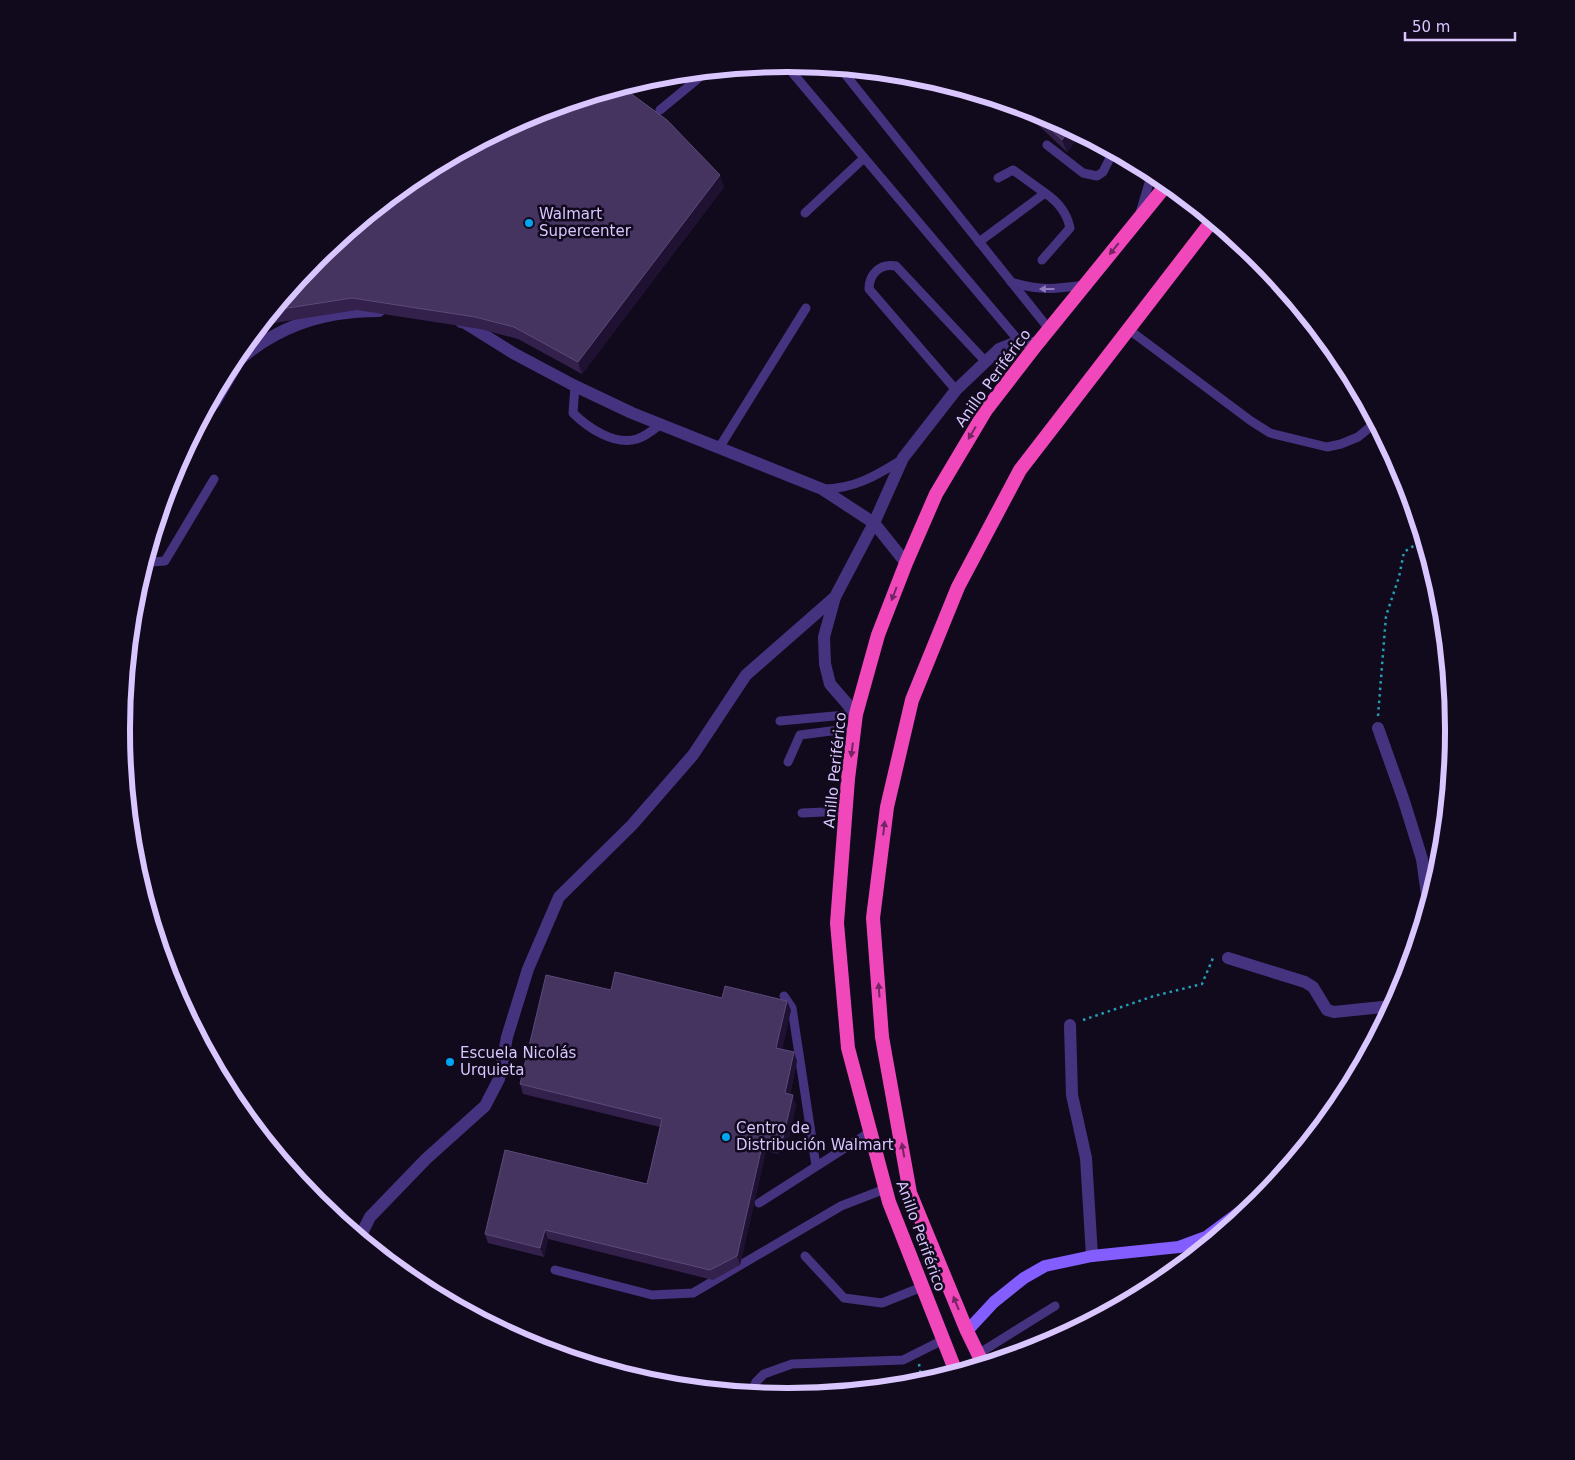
<svg xmlns="http://www.w3.org/2000/svg" width="1575" height="1460" viewBox="0 0 1575 1460" font-family="'DejaVu Sans',sans-serif">
<style>
.lines{fill:none;stroke-linecap:round;stroke-linejoin:round}
.path{stroke:#269db3;stroke-width:2.5;stroke-dasharray:2.5 4;stroke-linecap:butt}
.service{stroke:#46337f;stroke-width:9}
.minor{stroke:#46337f;stroke-width:12}
.secondary{stroke:#845dff;stroke-width:12}
.trunk{stroke:#f047ba;stroke-width:14}
.wall{fill:#33214c}
.shaded-wall{fill:#1e1131}
.building{fill:#453360;stroke:#5c4a79}
.oneway{fill:#752564}
.oneway2{fill:#907cbf}
.poi-dot{fill:#00a5f1;stroke:#110a1d;stroke-width:2}
.labels{text-anchor:middle;stroke-width:5;stroke-linejoin:round;paint-order:stroke}
.poi-label{font-size:15px;fill:#d9c6ff;stroke:#110a1d;text-anchor:start}
.street-label{font-size:15px;fill:#d9c6ff;stroke:#110a1d}
.rim{fill:none;stroke:#d9c6ff;stroke-width:6}
</style>
<rect width="100%" height="100%" fill="#110a1d"/>
<g class="lines">
<g class="path">
<path d="M1378,716L1386,616L1399,577L1404,552L1423,540"/>
<path d="M1083,1020L1154,996L1202,984L1213,958H1216"/>
<path d="M919,1364L921,1376L923,1382"/>
</g>
<g class="service">
<path d="M785,64L1019,341"/>
<path d="M841,69L1049,329"/>
<path d="M660,110L706,72"/>
<path d="M1047,145L1083,173L1097,176L1103,172L1113,152"/>
<path d="M998,178L1013,170L1045,193"/>
<path d="M805,213L864,158"/>
<path d="M1140,213L1152,173"/>
<path d="M979,242L1045,193C1057,201 1067,213 1070,228L1042,260"/>
<path d="M1011,282C1039,291 1056,289 1084,285"/>
<path d="M1128,329L1251,421L1270,433L1327,447L1341,444L1358,437L1375,423"/>
<path d="M575,386L573,413C588,428 615,446 637,439C646,436 653,430 661,424"/>
<path d="M956,390L869,289C869,274 880,263 896,266L986,362"/>
<path d="M719,448L806,308"/>
<path d="M174,471H177"/>
<path d="M823,489C855,489 877,475 903,459"/>
<path d="M146,560L151,562L165,561L214,479"/>
<path d="M780,721L856,714"/>
<path d="M788,762L800,735L854,728"/>
<path d="M802,813L846,811"/>
<path d="M784,996L792,1008L816,1166"/>
<path d="M759,1203L870,1132"/>
<path d="M805,1256L844,1298L882,1303L922,1287"/>
<path d="M555,1270L652,1295L693,1293L841,1206L885,1189"/>
<path d="M978,1354L1055,1306"/>
<path d="M751,1393L756,1382L764,1374L792,1364L903,1360L943,1340"/>
</g>
<g class="minor">
<path d="M461,322L465,323L513,353L575,386L632,413L822,489L874,523L906,563"/>
<path d="M227,371C271,328 319,311 379,311"/>
<path d="M206,412L215,402L236,366"/>
<path d="M856,714L830,684L825,664L824,637L835,597L874,523L903,458L956,390L999,349L1019,341L1037,344"/>
<path d="M1378,728L1404,801L1422,859L1428,902"/>
<path d="M1228,958L1305,982L1313,987L1327,1010L1334,1012L1392,1006"/>
<path d="M1070,1025L1072,1095L1086,1158L1092,1256"/>
<path d="M360,1237L370,1217L426,1159L485,1106L499,1079L507,1037L528,969L559,897L632,825L693,755L746,675L835,597"/>
</g>
<path class="secondary" d="M967,1331L994,1302L1024,1278L1045,1266L1092,1256L1179,1247L1206,1237L1265,1193"/>
<g class="trunk">
<path d="M983,1364L967,1331L910,1193L882,1037L873,918L887,807L912,700L958,587L1020,470L1212,221"/>
<path d="M956,1372L889,1202L848,1048L837,923L848,779L856,714L878,635L906,563L936,494L986,410L1037,344L1167,184"/>
</g>
</g>
<g class="wall">
<path d="M1019,107L1043,115L1080,135L1067,152Z"/>
<path d="M724,187L582,374L518,339L480,329L357,310L268,324L260,328L317,259Z"/>
<path d="M611,990L722,998L791,1010L782,1049L797,1061L790,1095L796,1105L787,1147L781,1145L778,1154L766,1151L740,1265L713,1280L548,1239L544,1257L488,1243L485,1234L647,1184L660,1127L523,1094L520,1084Z"/>
</g>
<g class="shaded-wall">
<path d="M1070,129L1080,135L1067,152L1062,140Z"/>
<path d="M720,175L724,187L582,374L578,362Z"/>
<path d="M787,1001L791,1010L780,1057L776,1048Z"/>
<path d="M794,1052L797,1061L788,1103L785,1093Z"/>
<path d="M793,1095L796,1105L787,1147L783,1138Z"/>
<path d="M777,1136L781,1145L778,1154L775,1145Z"/>
<path d="M763,1142L766,1151L740,1265L737,1256Z"/>
<path d="M545,1230L548,1239L544,1257L540,1248Z"/>
</g>
<g class="building">
<path d="M622,87L667,120L720,175L578,362L514,327L475,317L352,298L275,310L317,259L418,176L533,114Z"/>
<path d="M1032,111L1043,115L1070,129L1062,140Z"/>
<path d="M615,972L722,998L725,986L787,1001L776,1048L794,1052L785,1093L793,1095L783,1138L777,1136L775,1145L763,1142L737,1256L710,1270L545,1230L540,1248L485,1234L505,1150L647,1184L662,1119L520,1084L546,975L611,990Z"/>
</g>
<defs><path id="oneway-solid" d="M-6-.8H1V-3.2L6.5 0L1 3.2V.8H-6Z" transform="scale(1.25)"/></defs>
<g class="oneway">
<use href="#oneway-solid" transform="translate(1114 249) rotate(129)"/>
<use href="#oneway-solid" transform="translate(972 433) rotate(121)"/>
<use href="#oneway-solid" transform="translate(894 594) rotate(111)"/>
<use href="#oneway-solid" transform="translate(852 750) rotate(97)"/>
<use href="#oneway-solid" transform="translate(884 828) rotate(-83)"/>
<use href="#oneway-solid" transform="translate(879 990) rotate(-94)"/>
<use href="#oneway-solid" transform="translate(903 1150) rotate(-100)"/>
<use href="#oneway-solid" transform="translate(956 1303) rotate(-112)"/>
</g>
<use class="oneway2" href="#oneway-solid" transform="translate(1047 289) rotate(-180)"/>
<g class="poi-dot">
<circle cx="529" cy="223" r="5"/>
<circle cx="450" cy="1062" r="5"/>
<circle cx="726" cy="1137" r="5"/>
</g>
<g class="labels">
<g class="poi-label">
<text x="539" y="219">Walmart<tspan x="539" dy="17">Supercenter</tspan></text>
<text x="460" y="1058">Escuela Nicolás<tspan x="460" dy="17">Urquieta</tspan></text>
<text x="736" y="1133">Centro de<tspan x="736" dy="17">Distribución Walmart</tspan></text>
</g>
<g class="street-label">
<text transform="translate(993 378) rotate(-54)" y="5">Anillo Periférico</text>
<text transform="translate(835 770) rotate(-84)" y="5">Anillo Periférico</text>
<text transform="translate(921 1236) rotate(70)" y="5">Anillo Periférico</text>
</g>
</g>
<path d="M0 0H1575V1460H0ZM787 72H788A657 657 0 0 1 1445 729V731A657 657 0 0 1 788 1388H787A657 657 0 0 1 130 731V729A657 657 0 0 1 787 72Z" fill="#110a1d" fill-rule="evenodd"/>
<path class="rim" d="M787 72H788A657 657 0 0 1 1445 729V731A657 657 0 0 1 788 1388H787A657 657 0 0 1 130 731V729A657 657 0 0 1 787 72Z"/>
<path d="M1405 32v8h110v-8" fill="none" stroke="#d9c6ff" stroke-width="2.5"/>
<text x="1412" y="32" font-size="15" fill="#d9c6ff" stroke="#110a1d" stroke-width="4" paint-order="stroke">50 m</text>
</svg>
